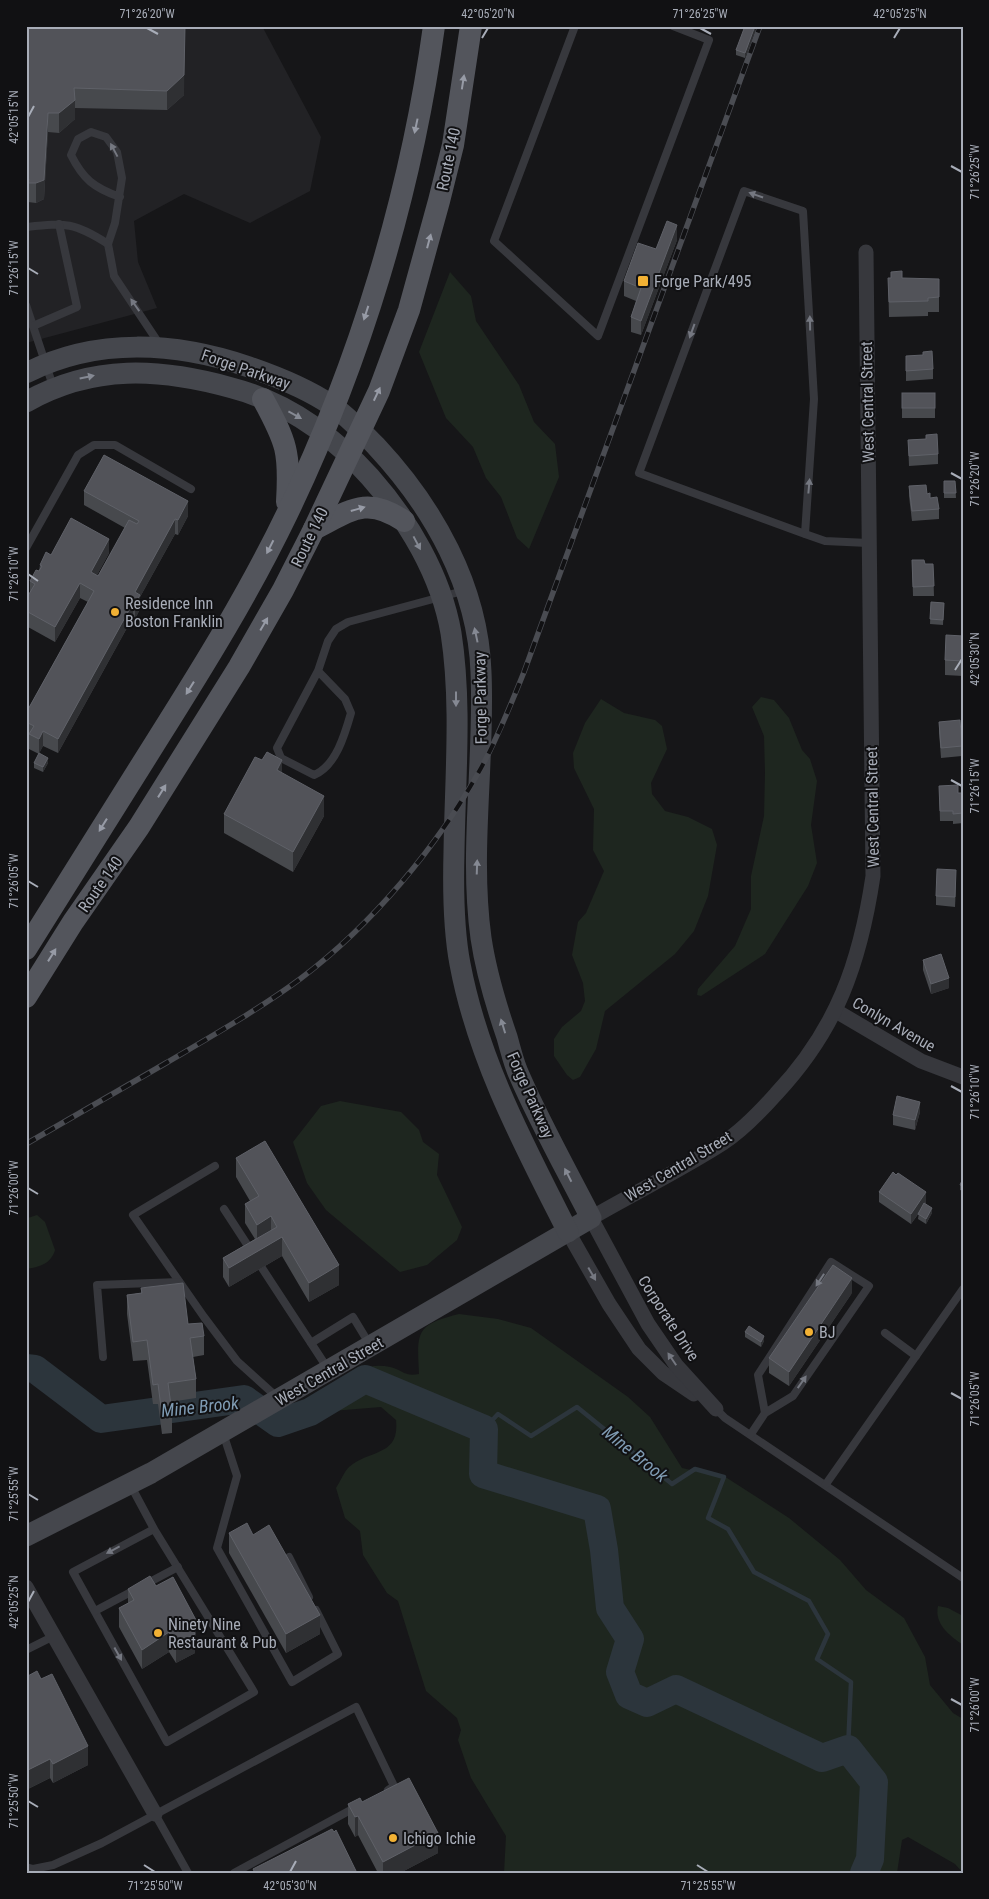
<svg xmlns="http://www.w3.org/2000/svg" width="989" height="1899" viewBox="0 0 989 1899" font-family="'Roboto Condensed',sans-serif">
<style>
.built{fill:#222225}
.green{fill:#1e261f}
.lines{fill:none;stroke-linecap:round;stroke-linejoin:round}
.stream{stroke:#2c353c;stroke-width:4.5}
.river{stroke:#2c353c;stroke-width:28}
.lane{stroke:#37383d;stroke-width:8}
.street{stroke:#37383d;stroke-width:15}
.secondary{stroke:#45474d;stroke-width:21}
.primary{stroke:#53555c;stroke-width:22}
.rail-casing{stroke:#4a4c52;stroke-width:5.5}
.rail{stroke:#111113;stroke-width:4;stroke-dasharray:11;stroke-linecap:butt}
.wall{fill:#47494d}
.shaded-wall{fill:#2f3033}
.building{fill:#525359;stroke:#5f6168}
.oneway{fill:#979ba6}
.oneway2{fill:#757881}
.oneway3{fill:#858993}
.ticks{fill:none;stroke:#a8adb8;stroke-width:2}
.poi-dot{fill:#f2b134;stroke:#111113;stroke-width:2}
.labels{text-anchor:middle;stroke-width:4;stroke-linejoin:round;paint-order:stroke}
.street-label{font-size:16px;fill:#a8adb8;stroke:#111113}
.poi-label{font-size:16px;fill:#a8adb8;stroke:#111113;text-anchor:start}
.water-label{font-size:18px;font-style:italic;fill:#7f9bb3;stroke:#111113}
.neatline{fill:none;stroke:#a8adb8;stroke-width:2}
.ticks-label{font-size:12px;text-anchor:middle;fill:#a8adb8}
</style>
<rect width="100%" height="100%" fill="#161618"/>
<path class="built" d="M26,26H262L321,137L310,191L250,223L184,194L134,221L138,262L157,308L26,343Z"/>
<g class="green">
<path d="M450,272L471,296L476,321L519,385L534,422L555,444L559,477L529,549L517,538L501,497L486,478L473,447L446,418L419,352Z"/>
<path d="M761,697L774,700L789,718L802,750L810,759L817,781L811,825L817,863L808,886L765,954L701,996L697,995L698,989L735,946L751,909V876L764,816L765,773L764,736L752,707Z"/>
<path d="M601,699L624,713L655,720L662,726L667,749L651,783L652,794L665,811L688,817L712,829L717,845L708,896L694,931L675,954L605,1011L596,1049L580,1077L573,1080L567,1075L554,1056V1039L562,1027L581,1011L585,1001L583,983L572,955L578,922L586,913L604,871L593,850L594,809L574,768L573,753L585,723Z"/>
<path d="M340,1101L401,1112L419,1130L423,1142L439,1154L437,1175L462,1227L457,1240L427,1265L400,1272L326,1210L307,1183L293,1142L321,1106Z"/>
<path d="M37,1215L45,1222L55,1250C51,1264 39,1267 26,1269V1222L28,1218Z"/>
<path d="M459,1314L498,1319L531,1328L628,1397L650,1417L682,1468L727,1478L789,1518L840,1560L866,1590L904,1618L925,1657L930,1685L953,1713L963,1719V1873L955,1864L908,1837L902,1840L897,1873H504L506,1836L471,1778L458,1740L461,1730L457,1718L426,1691L398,1601L387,1593L363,1555L360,1531L345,1518L336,1488C340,1482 344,1472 349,1467C369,1449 400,1457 396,1420L381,1407L332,1411L311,1398C334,1383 361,1360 390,1367C403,1370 404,1377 419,1374C417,1332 415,1325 459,1314Z"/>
<path d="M938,1606L948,1608L963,1616V1645C950,1636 934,1624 938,1606Z"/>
</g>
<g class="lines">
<path class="stream" d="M484,1429L498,1414L531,1436L577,1407L672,1484L695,1469L724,1477L708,1518L728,1529L754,1572L809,1601L828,1634L817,1659L851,1682L848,1749"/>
<path class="river" d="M26,1368L35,1369L101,1419L244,1399L278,1423L310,1412L365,1379L484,1429L483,1474L597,1509L604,1550L610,1608L630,1639L620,1672L629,1695L647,1703L676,1689L822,1758L848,1749L874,1782L870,1859L864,1873"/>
<g class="lane">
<path d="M575,26L494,241L598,336L709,40L673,26"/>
<path d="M120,197C94,188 83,179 71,155L78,139L91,132L106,137L117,152L122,178L115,223L108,244L114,276L160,345"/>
<path d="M26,227C66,223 74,222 108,244"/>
<path d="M26,305L53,386"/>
<path d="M33,326L77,307L59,224"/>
<path d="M805,534L814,399L803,211L744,191L639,473L805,534L825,541L868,543"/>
<path d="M26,548L78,455L94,445H115L191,489"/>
<path d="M318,671L345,699L351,713C345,734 336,766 314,775L281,758L277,748L318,671L328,641L336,629L348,622L463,591"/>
<path d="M215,1166L133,1215L204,1317L237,1361L278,1398"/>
<path d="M224,1209L252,1252"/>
<path d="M262,1268L328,1369"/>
<path d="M885,1333L916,1356"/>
<path d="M311,1343L353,1317L370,1345"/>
<path d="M103,1357L97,1285L179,1282"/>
<path d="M716,1409L725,1418L963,1578"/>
<path d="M223,1433L237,1476L217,1548L292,1682L338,1654L316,1610"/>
<path d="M751,1434L765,1413L793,1396L869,1286L831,1262L758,1375L765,1413"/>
<path d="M826,1484L963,1289"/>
<path d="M131,1486L154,1529L254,1692L167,1742L73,1572L154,1529"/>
<path d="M289,1557L309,1597"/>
<path d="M95,1611L178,1567"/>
<path d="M26,1650L54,1636"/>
<path d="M155,1814L188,1873"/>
<path d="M26,1867L33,1869L53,1865L102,1843L356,1707L394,1786L388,1790"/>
<path d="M234,1873L358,1806"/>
</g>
<g class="street">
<path d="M836,1011L921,1061L963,1077"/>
<path d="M568,1232L609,1304L639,1349L663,1373L694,1394"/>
<path d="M716,1409L676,1365L648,1324L591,1218C634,1193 681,1170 723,1143C743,1130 760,1112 776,1094C837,1029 860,963 873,876L866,252"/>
<path d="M26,1587L155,1814"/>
</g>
<g class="secondary">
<path d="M26,373C97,337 176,342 249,367C278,377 306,388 331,405C348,416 362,432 376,446C433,507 478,586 481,672C485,759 469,851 481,938C486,972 496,1005 507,1037C511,1051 514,1065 520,1077C541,1125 567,1171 591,1218L151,1473L26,1536"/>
<path d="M26,402C93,364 160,368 232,388C286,402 333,436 370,477C408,520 441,575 451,633C462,704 455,779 454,852C453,889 453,927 460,964C478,1060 524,1145 568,1232"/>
</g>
<g class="primary">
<path d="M263,399C287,443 290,452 287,502"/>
<path d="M314,529C350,511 366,495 404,521"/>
<path d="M26,949C70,879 113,810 157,740C203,667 249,593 287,514C360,362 411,194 434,26"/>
<path d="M26,997L73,922L139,827L239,667L283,590L314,529L379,391L409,310L439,201L453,145L471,26"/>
</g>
<g class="rail-casing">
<path id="rail" d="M26,1144C73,1117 120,1090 166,1063C212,1036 258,1010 300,979C372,925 438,846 481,768C498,737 511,704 524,672L760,26"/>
</g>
<use href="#rail" class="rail"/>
</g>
<g class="wall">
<path d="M26,26L184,95L167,110L75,108V119L59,133L48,132L44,199L36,203L28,202V198H26Z"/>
<path d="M755,31L745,58L736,55V50Z"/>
<path d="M677,240L641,335L631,332V317L636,301L624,296V281L656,249Z"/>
<path d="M888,278H902L939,297V312H928V316L889,317Z"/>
<path d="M906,356L933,369V379L906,381Z"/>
<rect x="902" y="393" width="33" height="25"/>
<path d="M926,439L938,454V464L909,466L908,440Z"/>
<path d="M944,481H955L956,498H944Z"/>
<path d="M909,486L927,494L939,509V519L912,521L909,496Z"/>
<path d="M84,491L188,516L178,535L175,534L140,597V609L135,619L133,617L58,753L43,746L39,753L48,763L43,772L34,768V763L39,754L29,749V738L26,737V713L88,602L80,598L55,642L28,627L26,631V599L30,593V581L39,571L40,565L51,555L109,553L97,575L98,576L125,528L84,505Z"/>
<path d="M912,560L925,564H933L934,596H913Z"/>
<path d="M931,602L944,603L943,625L930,624Z"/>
<path d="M963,636V676L945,675V660Z"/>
<path d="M939,722L962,746V756L941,758L939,732Z"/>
<path d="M282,773L324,816L293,872L224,833V814Z"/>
<path d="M939,786L958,793H963V823L953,824V821H940Z"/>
<path d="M956,880L955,907L936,905V896Z"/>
<path d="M923,960L949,988L931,994L923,970Z"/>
<path d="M920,1112L915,1130L893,1125V1115Z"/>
<path d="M236,1158L339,1285L309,1302L282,1256L229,1287L223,1277V1258L255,1239L245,1223V1204L250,1201L236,1177Z"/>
<path d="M963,1178V1191L960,1190V1185Z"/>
<path d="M879,1192L926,1202L925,1204L932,1213L926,1224L918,1219L919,1213L911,1224L879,1202Z"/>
<path d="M141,1288L204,1336V1355L193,1357L196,1379V1398L170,1402L172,1413V1433L162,1434L158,1404H153L147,1360L133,1361L127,1314V1295L141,1293Z"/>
<path d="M852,1293L789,1386L769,1373V1358Z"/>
<path d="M745,1332L764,1341L761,1347L745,1337Z"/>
<path d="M229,1533L253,1535L320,1634L286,1653L229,1553Z"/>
<path d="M156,1586L196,1639L195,1640V1653L176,1663L169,1652L142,1669L119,1627V1608L128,1603V1589Z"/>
<path d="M26,1677L88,1765L53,1783L50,1778L28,1789V1795Z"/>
<path d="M362,1802L438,1853L400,1873H378L358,1835L355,1837L348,1824V1804Z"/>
</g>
<g class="shaded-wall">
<path d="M185,26L184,95L167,110V91Z"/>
<path d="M755,26V31L745,58V53Z"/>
<path d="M75,100V119L59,133V113Z"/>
<path d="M48,113V132L44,199L36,203V183Z"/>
<path d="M677,225V240L641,335V321Z"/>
<path d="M188,501V516L178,535V520Z"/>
<path d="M175,519V534L140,597V609L135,619V592Z"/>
<path d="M109,539V553L91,586V572Z"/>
<path d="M80,583V598L55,642V627Z"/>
<path d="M133,603V617L58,753V739Z"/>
<path d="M28,612V627L26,631V616Z"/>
<path d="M43,731V746L39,754V739Z"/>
<path d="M48,758V763L43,772V767Z"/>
<path d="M282,760V780L277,770Z"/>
<path d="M324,796V816L293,872V852Z"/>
<path d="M956,870V880L955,907V897Z"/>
<path d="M949,978V988L931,994V984Z"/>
<path d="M920,1102V1112L915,1130V1120Z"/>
<path d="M926,1192V1202L911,1224V1214Z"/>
<path d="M932,1208V1213L926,1224V1219Z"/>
<path d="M271,1216V1236L257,1244V1225Z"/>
<path d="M282,1237V1256L229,1287V1268Z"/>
<path d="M339,1265V1285L309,1302V1283Z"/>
<path d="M852,1278V1293L789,1386V1372Z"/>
<path d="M764,1336V1341L761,1347V1342Z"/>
<rect x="26" y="1501" width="1" height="10"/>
<path d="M320,1615V1634L286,1653V1634Z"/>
<path d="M196,1620V1639L195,1640V1653L176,1663V1644L189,1623Z"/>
<path d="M169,1632V1652L142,1669V1650Z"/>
<path d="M88,1746V1765L53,1783V1764Z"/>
<path d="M50,1759V1778L28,1789V1795L26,1796V1771Z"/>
<path d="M358,1816V1835L355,1837V1817Z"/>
<path d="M438,1833V1853L400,1873H383V1862Z"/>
</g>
<g class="building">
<path d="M26,26H185L184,75L167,91L74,88L75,100L59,113H48L44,180L36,183H28L29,179H26Z"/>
<path d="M745,26H755L745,53L736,50Z"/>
<path d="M667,221L677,225L641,321L631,317L641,288L624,281L638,243L656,249Z"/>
<path d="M902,271V278L939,279V297L928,298V301L889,302L888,278H891V272Z"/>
<path d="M932,351L933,369L906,371V356L923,355V352Z"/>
<rect x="962" y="389" width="1" height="14"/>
<rect x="902" y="393" width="33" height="15"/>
<path d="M937,434L938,454L909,456L908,440L926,439V435Z"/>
<path d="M104,455L188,501L178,520L175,519L135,592L140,595L135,604L133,603L58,739L43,731L39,739L29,734L34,726L26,722V713L94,591L80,583L55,627L28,612L26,616V599L35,584L30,581L36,570L39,571L42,566L40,565L46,552L51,555L71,518L109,539L91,572L98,576L129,520L137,524L139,521L84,491Z"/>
<path d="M944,481H955L956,493H944Z"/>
<path d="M926,485L927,494L930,493V498L937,497L939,509L912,511L909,486Z"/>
<path d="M912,560H924L925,564H933L934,586L913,587Z"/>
<path d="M931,602L944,603L943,620L930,619Z"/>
<path d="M946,635L963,636V661L945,660Z"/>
<path d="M960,720L962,746L941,748L939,722Z"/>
<path d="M267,752L282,760L277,770L324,796L293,852L224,814L255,757L262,760Z"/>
<path d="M39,753L48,758L43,767L34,763Z"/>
<path d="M958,785V793H963V813L953,814V811H940L939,786Z"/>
<path d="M937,869L956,870L955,897L936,896Z"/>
<path d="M941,954L949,978L931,984L923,960Z"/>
<path d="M897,1096L920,1102L915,1120L893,1115Z"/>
<path d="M265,1141L339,1265L309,1283L282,1237L229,1268L223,1258L277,1227L271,1216L257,1225L245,1204L259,1196L236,1158Z"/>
<path d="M893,1172L896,1175L898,1173L926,1192L911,1214L879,1192Z"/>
<path d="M963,1178V1186L960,1185Z"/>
<path d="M924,1203L932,1208L926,1219L918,1214Z"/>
<path d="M833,1265L852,1278L789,1372L769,1358Z"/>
<path d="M183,1283L188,1324L202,1323L204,1336L190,1338L196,1379L168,1383L172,1413L162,1415L158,1384L153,1385L147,1340L133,1342L127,1295L142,1293L141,1288Z"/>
<path d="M749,1326L764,1336L761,1342L745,1332Z"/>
<path d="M247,1523L253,1535L269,1525L320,1615L286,1634L229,1533Z"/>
<path d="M150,1576L156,1586L173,1577L196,1620L189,1623L195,1634L176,1644L169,1632L142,1650L119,1608L134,1600L128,1589Z"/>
<path d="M37,1671L41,1679L52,1674L88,1746L53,1764L50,1759L26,1771V1677Z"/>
<path d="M409,1778L438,1833L383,1862L358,1816L355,1817L348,1804L360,1798L362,1802Z"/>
<path d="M332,1829L334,1832L336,1830L357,1873H255L253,1869Z"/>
</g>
<defs><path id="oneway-solid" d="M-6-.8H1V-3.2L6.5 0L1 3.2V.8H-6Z" transform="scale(1.25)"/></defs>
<g class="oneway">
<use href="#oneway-solid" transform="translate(463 82) rotate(-81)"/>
<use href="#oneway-solid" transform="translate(416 126) rotate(102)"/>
<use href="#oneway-solid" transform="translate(429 241) rotate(-75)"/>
<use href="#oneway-solid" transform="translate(366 313) rotate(108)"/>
<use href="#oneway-solid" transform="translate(377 394) rotate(-65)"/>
<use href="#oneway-solid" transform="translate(358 509) rotate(-16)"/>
<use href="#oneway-solid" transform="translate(270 547) rotate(117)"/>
<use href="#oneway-solid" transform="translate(264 624) rotate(-60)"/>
<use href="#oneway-solid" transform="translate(190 688) rotate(122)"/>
<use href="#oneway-solid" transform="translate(162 791) rotate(-58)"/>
<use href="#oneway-solid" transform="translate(103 825) rotate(122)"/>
<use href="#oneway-solid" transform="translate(52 955) rotate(-58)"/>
</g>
<g class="oneway2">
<use href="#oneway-solid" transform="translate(114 150) rotate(-118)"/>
<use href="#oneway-solid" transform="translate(756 195) rotate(-161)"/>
<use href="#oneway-solid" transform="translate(135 305) rotate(-125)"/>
<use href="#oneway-solid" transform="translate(810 323) rotate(-91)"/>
<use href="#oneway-solid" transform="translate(692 331) rotate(110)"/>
<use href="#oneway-solid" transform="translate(809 486) rotate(-85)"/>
<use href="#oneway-solid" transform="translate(592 1274) rotate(60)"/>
<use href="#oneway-solid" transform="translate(820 1280) rotate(123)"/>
<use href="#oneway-solid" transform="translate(672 1359) rotate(-124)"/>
<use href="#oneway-solid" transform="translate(802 1382) rotate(-55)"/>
<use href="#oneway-solid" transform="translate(113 1550) rotate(152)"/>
<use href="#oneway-solid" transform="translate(118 1654) rotate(61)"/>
</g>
<g class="oneway3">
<use href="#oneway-solid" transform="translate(87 377) rotate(-12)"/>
<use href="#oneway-solid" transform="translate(295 415) rotate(29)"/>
<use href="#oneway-solid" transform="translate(417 543) rotate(62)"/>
<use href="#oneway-solid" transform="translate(476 635) rotate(-102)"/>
<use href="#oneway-solid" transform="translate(456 699) rotate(90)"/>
<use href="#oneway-solid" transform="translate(477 867) rotate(-88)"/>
<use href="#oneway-solid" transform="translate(503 1026) rotate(-107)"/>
<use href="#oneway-solid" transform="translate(568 1175) rotate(-117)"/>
</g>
<path class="ticks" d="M147,28L158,34M700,28L711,34M482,38L488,28M894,38L900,28M28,117L34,106M951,166L962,172M28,268L38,274M951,473L962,479M28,574L38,581M955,670L962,659M951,780L962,786M28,881L38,887M951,1086L962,1092M28,1188L38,1194M951,1393L962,1399M28,1494L38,1500M28,1602L34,1591M951,1699L962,1705M28,1801L38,1807M144,1865L155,1872M697,1865L708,1872M290,1872L296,1861"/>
<g class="poi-dot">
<rect x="637" y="275" width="12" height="12" rx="2.5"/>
<circle cx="115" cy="612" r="5"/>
<circle cx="809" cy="1332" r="5"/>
<circle cx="158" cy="1633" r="5"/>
<circle cx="393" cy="1838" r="5"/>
</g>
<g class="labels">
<g class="street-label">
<text transform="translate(448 159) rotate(-78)" y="6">Route 140</text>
<text transform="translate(246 369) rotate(19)" y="6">Forge Parkway</text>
<text transform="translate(867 402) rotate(-91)" y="6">West Central Street</text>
<text transform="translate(309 537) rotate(-64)" y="6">Route 140</text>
<text transform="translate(480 698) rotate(-91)" y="6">Forge Parkway</text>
<text transform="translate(872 807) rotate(-91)" y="6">West Central Street</text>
<text transform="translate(100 884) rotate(-55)" y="6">Route 140</text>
<text transform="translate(894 1024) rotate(30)" y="6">Conlyn Avenue</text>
<text transform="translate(531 1095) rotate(66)" y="6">Forge Parkway</text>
<text transform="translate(678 1166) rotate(-31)" y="6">West Central Street</text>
<text transform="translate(669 1318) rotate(57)" y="6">Corporate Drive</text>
<text transform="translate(329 1371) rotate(-30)" y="6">West Central Street</text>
</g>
<g class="poi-label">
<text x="654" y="287">Forge Park/495</text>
<text x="125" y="609">Residence Inn<tspan x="125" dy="18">Boston Franklin</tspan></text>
<text x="819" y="1338">BJ</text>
<text x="168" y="1630">Ninety Nine<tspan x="168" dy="18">Restaurant &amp; Pub</tspan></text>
<text x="403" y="1844">Ichigo Ichie</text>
</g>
<g class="water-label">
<text transform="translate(200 1407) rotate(-6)" y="6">Mine Brook</text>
<text transform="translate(635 1454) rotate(39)" y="6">Mine Brook</text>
</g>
</g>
<rect width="989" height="1899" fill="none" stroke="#111113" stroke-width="55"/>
<rect x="28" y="28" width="934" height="1844" class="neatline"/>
<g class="ticks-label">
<text x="147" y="18">71°26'20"W</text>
<text x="488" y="18">42°05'20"N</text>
<text x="700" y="18">71°26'25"W</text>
<text x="900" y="18">42°05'25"N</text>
<text transform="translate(14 117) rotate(-90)" y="4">42°05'15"N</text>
<text transform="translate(975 172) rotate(-90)" y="4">71°26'25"W</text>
<text transform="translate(14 268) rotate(-90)" y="4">71°26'15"W</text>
<text transform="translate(975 479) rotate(-90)" y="4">71°26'20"W</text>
<text transform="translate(14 574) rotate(-90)" y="4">71°26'10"W</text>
<text transform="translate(975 659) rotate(-90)" y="4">42°05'30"N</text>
<text transform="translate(975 786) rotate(-90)" y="4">71°26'15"W</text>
<text transform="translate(14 881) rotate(-90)" y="4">71°26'05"W</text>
<text transform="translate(975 1092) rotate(-90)" y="4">71°26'10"W</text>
<text transform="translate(14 1188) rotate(-90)" y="4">71°26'00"W</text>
<text transform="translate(975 1399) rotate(-90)" y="4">71°26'05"W</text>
<text transform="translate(14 1494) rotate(-90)" y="4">71°25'55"W</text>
<text transform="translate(14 1602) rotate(-90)" y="4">42°05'25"N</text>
<text transform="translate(975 1705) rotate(-90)" y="4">71°26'00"W</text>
<text transform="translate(14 1801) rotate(-90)" y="4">71°25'50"W</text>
<text x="155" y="1890">71°25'50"W</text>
<text x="290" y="1890">42°05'30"N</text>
<text x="708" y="1890">71°25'55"W</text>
</g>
</svg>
